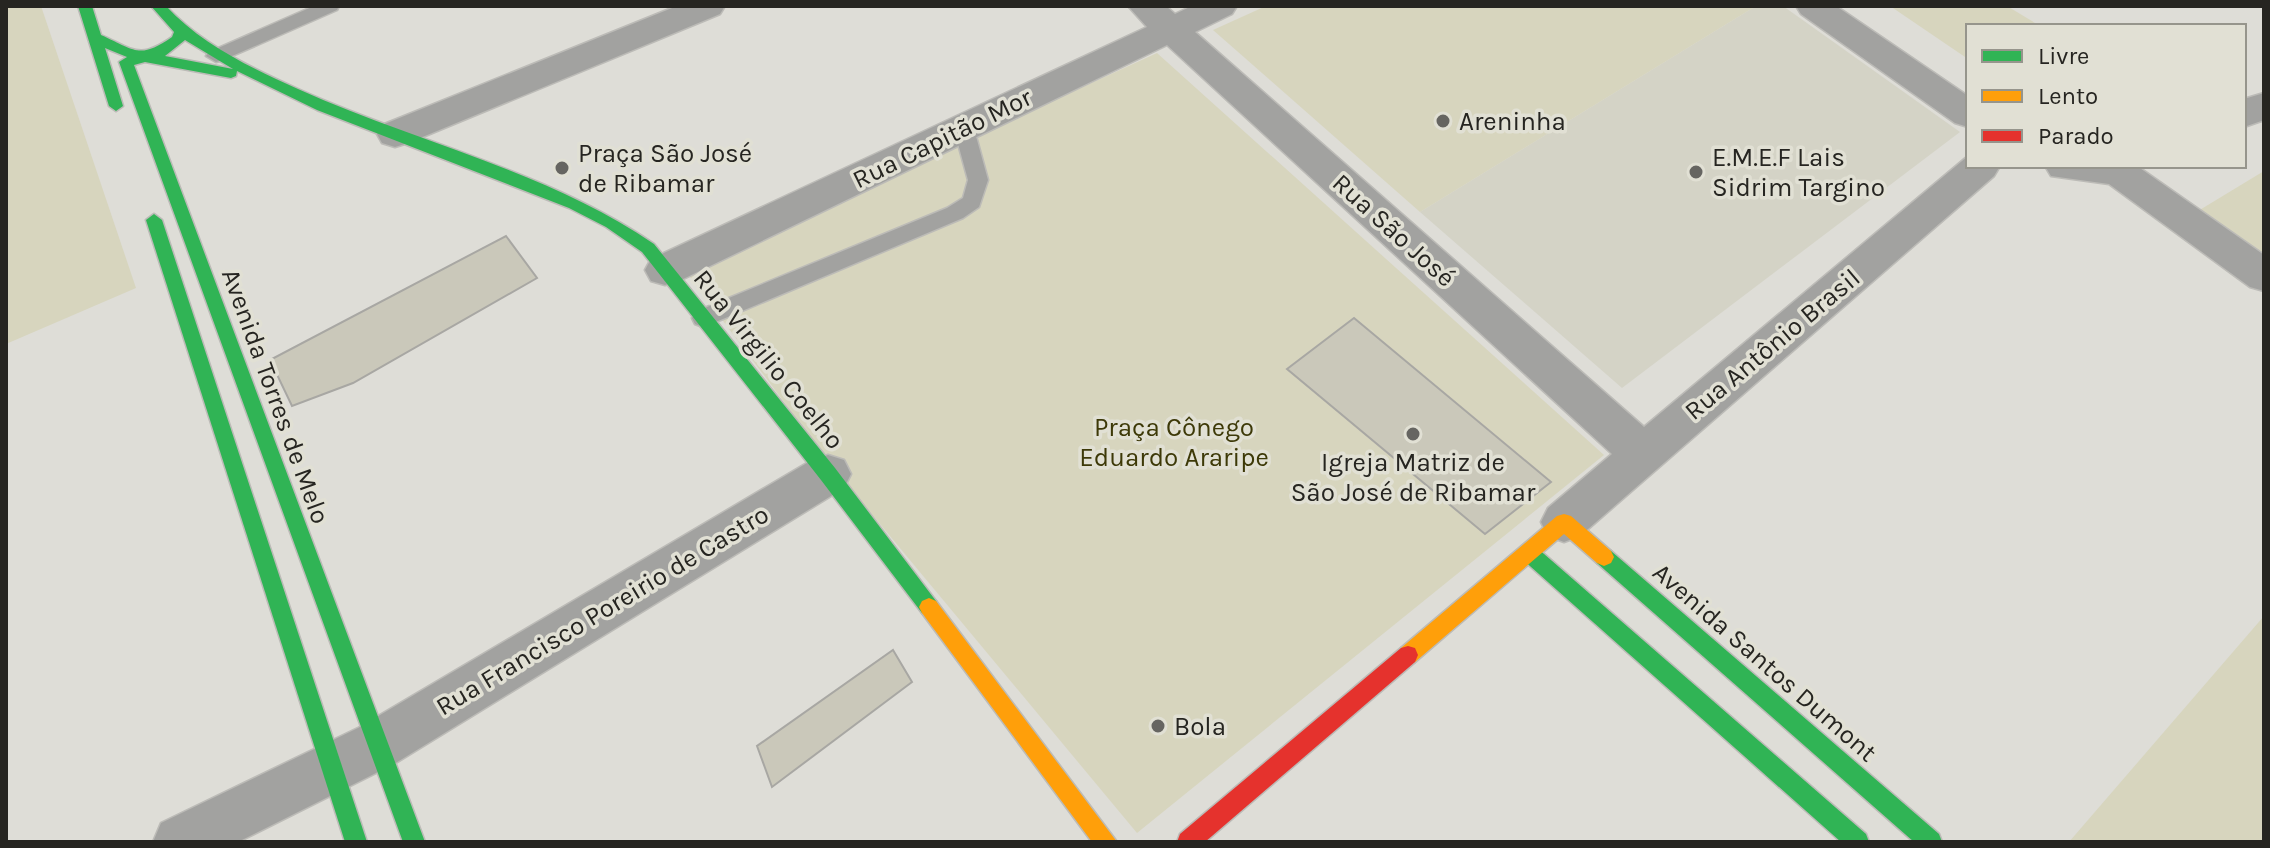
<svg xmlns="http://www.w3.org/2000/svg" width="2270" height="848" viewBox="0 0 2270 848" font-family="Karla,sans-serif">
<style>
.built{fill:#d4d3c6}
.green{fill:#d7d5be}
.building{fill:#cac8ba;stroke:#a8a7a3;stroke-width:2}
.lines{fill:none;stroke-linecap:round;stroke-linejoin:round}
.lane-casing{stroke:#bcbbb7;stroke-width:3}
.street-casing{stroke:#bcbbb7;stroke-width:3}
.fast-casing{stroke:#bcbbb7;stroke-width:3}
.slow-casing{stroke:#bcbbb7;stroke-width:3}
.jam-casing{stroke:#bcbbb7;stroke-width:3}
.lane{fill:#a2a2a0;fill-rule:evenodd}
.street{fill:#a2a2a0;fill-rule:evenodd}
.fast{fill:#30b455;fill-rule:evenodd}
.slow{fill:#ff9f0a;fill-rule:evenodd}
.jam{fill:#e5322d;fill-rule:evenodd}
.poi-dot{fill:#666561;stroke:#e1e0d4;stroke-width:3}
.labels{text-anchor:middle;stroke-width:7;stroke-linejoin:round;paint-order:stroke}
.poi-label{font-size:26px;fill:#262521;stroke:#e1e0d4;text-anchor:start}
.street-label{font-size:26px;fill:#262521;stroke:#e1e0d4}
.park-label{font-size:26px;fill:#3d3908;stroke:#e1e0d4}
</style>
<rect width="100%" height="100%" fill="#deddd7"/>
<path class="built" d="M1756,6H1783L1960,132L1622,388L1420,212Z"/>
<g class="green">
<path d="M6,6H41L136,288L6,344Z"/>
<path d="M1266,6H1756L1420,212L1213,30Z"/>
<path d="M1890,6H2007L2040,26H1968V59Z"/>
<path d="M1157,53L1604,455L1137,833L835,470L684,269Z"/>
<path d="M2264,171V255L2198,211Z"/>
<path d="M2264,616V842H2069Z"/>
</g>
<g class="building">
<path d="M506,236L537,278L353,383L292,406L270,360Z"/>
<path d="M1354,318L1551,482L1485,534L1287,369Z"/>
<path d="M893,650L912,682L772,787L757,746Z"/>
</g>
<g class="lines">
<g class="lane-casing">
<g id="lane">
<path d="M314,6H339L337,10L223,60L216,62L206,56L209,52Z"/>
<path d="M964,122L974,129L988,180L979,207L963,218L711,324L703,327L695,324L692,318L695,312L947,208L963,198L968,180L954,129Z"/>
</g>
</g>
<g class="street-casing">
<g id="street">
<path d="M677,6H725L720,14L408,143L395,147L382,143L377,134L382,125Z"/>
<path d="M1128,6H1166L1175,14L1192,6H1237L1232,14L1195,32L1644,427L1968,156V166H2000L1994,176L1580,536L1564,542L1548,536L1541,522L1548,508L1612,454L1167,45L679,281L665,285L651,281L645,270L651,259L1147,27Z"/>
<path d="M1796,6H1836L1968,96V127L1955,123L1801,14Z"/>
<path d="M2264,93V120L2244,127V99Z"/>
<path d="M2045,166H2137L2264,255V291L2250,287L2109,184L2051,176Z"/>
<path d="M828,455L844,460L851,474L844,488L394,764L238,842H153L161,823L358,728L812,460Z"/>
</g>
</g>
<g class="fast-casing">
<g id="fast">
<path d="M78,6H92L101,35C135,50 139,60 172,37L174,32L151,6H166C201,44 251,68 298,89C415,142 548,171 654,244L835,468L936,601L939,607L936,613L929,616L922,613L821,480L642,252L606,227L569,208L317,110L237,71L236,76L231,78L145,62L134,65L425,842H403L119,62L127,57L105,48L123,106L116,111L109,106ZM185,40L233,69L165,56Z"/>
<path d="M154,214L162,220L367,842H345L146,220Z"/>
<path d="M1529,544L1536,547L1866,834L1869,842H1841L1522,559L1519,553L1522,547Z"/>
<path d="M1604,548L1611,551L1939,834L1942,842H1914L1597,563L1594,557L1597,551Z"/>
</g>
</g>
<g class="slow-casing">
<g id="slow">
<path d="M1564,514L1571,516L1611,551L1614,557L1611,563L1604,566L1597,563L1564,534L1415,662L1408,664L1401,662L1398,655L1401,648L1557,516Z"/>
<path d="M929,598L936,601L1117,842H1092L922,613L919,607L922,601Z"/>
</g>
</g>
<g class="jam-casing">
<path id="jam" d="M1408,646L1415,648L1418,655L1415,662L1205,842H1177L1180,834L1401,648Z"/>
</g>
<use href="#lane" class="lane"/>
<use href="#street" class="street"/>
<use href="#fast" class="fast"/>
<use href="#slow" class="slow"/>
<use href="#jam" class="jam"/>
</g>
<g class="poi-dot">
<circle cx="1443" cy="121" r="8"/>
<circle cx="562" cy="168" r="8"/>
<circle cx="1696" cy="172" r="8"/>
<circle cx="1413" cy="434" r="8"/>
<circle cx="1158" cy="726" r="8"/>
</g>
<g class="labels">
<g class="poi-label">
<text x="1459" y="130">Areninha</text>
<text x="578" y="162">Praça São José<tspan x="578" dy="30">de Ribamar</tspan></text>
<text x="1712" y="166">E.M.E.F Lais<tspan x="1712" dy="30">Sidrim Targino</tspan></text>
<text x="1413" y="471" text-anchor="middle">Igreja Matriz de<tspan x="1413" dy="30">São José de Ribamar</tspan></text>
<text x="1174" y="735">Bola</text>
</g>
<g class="street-label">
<text transform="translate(942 138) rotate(-26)" y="9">Rua Capitão Mor</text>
<text transform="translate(1394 230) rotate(42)" y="9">Rua São José</text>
<text transform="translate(1772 344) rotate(-40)" y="9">Rua Antônio Brasil</text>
<text transform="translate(769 359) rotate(51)" y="9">Rua Virgilio Coelho</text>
<text transform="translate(276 396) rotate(70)" y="9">Avenida Torres de Melo</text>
<text transform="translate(602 610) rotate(-31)" y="9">Rua Francisco Poreirio de Castro</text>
<text transform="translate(1765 662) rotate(41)" y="9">Avenida Santos Dumont</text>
</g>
<g class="park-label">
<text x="1174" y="436">Praça Cônego<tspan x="1174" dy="30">Eduardo Araripe</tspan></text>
</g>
</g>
<rect width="2270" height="848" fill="none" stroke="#262521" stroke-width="16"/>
<rect x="1966" y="24" width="280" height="144" fill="#e1e0d4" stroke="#96958c" stroke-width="2"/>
<rect x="1982" y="50" width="40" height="12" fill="#30b455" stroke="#96958c" stroke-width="2"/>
<text x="2038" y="64" font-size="24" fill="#262521">Livre</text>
<rect x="1982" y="90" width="40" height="12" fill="#ff9f0a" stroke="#96958c" stroke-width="2"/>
<text x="2038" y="104" font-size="24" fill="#262521">Lento</text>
<rect x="1982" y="130" width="40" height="12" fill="#e5322d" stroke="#96958c" stroke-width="2"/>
<text x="2038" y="144" font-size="24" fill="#262521">Parado</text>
</svg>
